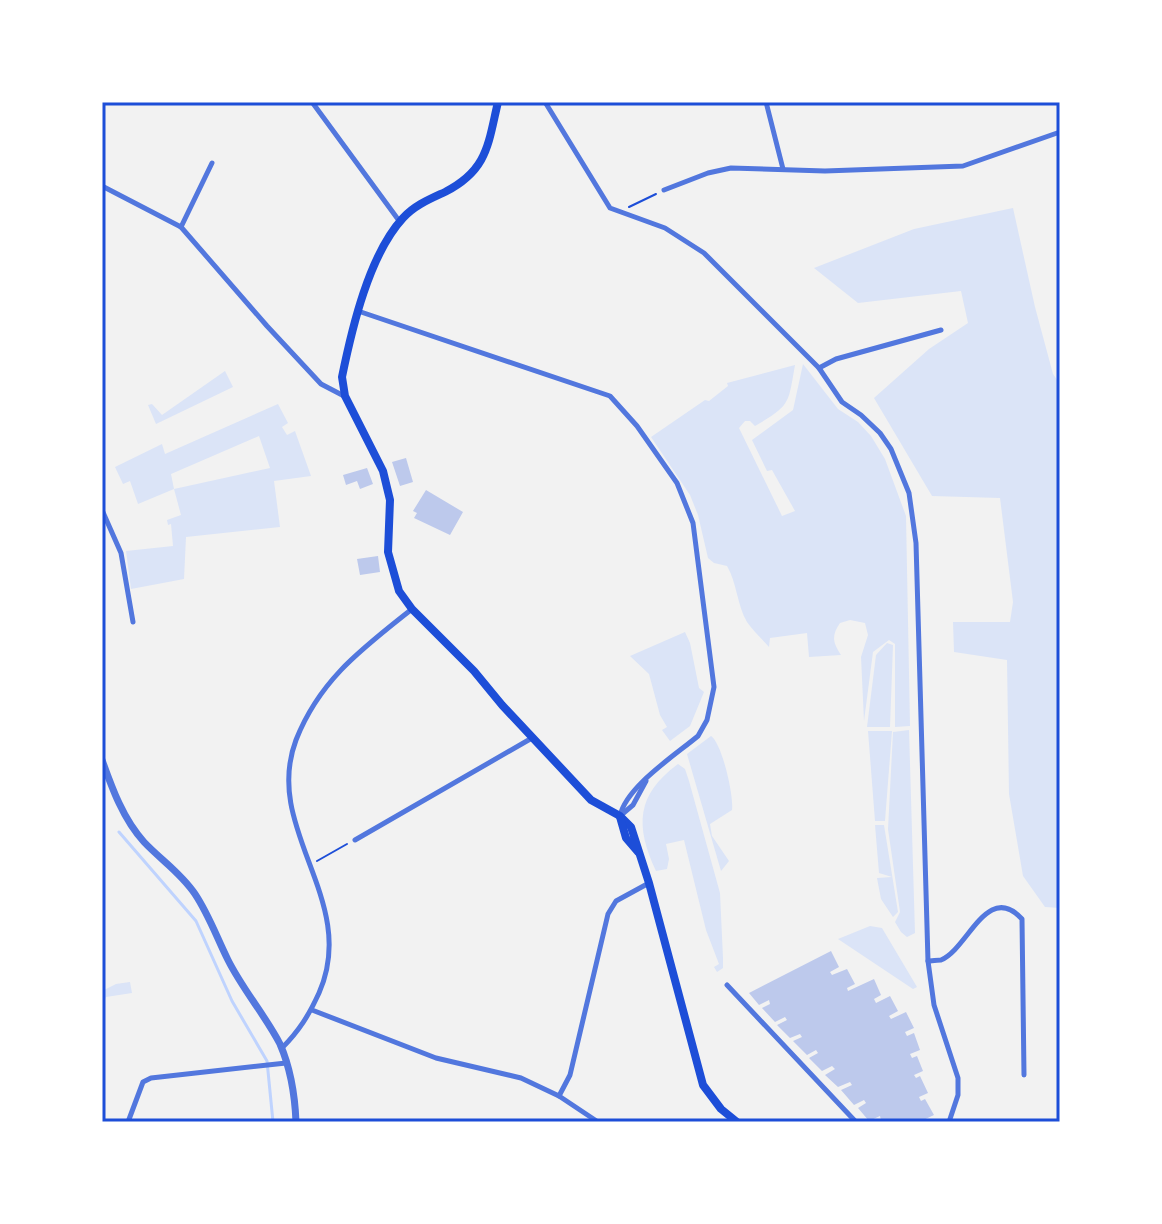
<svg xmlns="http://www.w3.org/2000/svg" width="1162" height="1224" viewBox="0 0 1162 1224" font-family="'Roboto Condensed',sans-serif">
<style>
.green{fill:#dbe4f7;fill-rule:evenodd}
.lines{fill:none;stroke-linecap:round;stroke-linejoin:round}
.stream{stroke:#bfd3fe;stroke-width:3}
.building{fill:#bdc9ec}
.path{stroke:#1d4ed8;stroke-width:2}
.minor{stroke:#5277de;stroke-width:5}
.tertiary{stroke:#5277de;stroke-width:7}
.secondary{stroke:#1d4ed8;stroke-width:8}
.neatline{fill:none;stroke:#1d4ed8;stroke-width:3}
</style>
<rect width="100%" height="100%" fill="#f2f2f2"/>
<g class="green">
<path d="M1013,208L1035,307L1053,374L1060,384V908L1045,907L1023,876L1009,794L1007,660L954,652L953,622H1010L1013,602L1000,498L932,496L874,398L929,349L968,323L961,291L858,303L814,268L914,229Z"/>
<path d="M803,364L838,409L858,422L871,436L885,459L906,516L910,726L895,727V644L889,640L873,652L864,721L861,657L868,635L865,623L850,620L840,623C831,636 833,643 841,655L809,657L807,633L770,638L769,647C762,639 753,631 747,622C737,605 737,583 727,566L714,563L708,558L698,515L690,495L651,437L705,400L709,401L728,386L727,383L795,365C788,404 791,405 755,426L750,421H745L739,428L782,516L795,511L772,470L767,471L752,440L793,410Z"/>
<path d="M225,371L233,387L156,424L148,405L152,404L162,415Z"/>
<path d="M278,404L288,423L282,427L287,435L295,431L311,476L274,481L280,527L186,537L184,579L131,589L126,551L173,546L171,524L168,525L167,520L181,515L174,489L138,504L130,481L123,484L115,467L162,444L165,454ZM259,436L270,468L174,489L171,474Z"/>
<path d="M685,632L690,643L699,688L704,692L690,726L670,741L662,730L667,727L660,715L649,674L630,656Z"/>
<path d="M887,643L893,645L890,727H867L876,655Z"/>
<path d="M909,730L915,933L907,937L901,932L895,922L900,912L888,829L893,732Z"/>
<path d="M868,731H892L885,821H875Z"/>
<path d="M711,736C722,743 734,796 732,810L710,824L712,836L729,861L721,871L687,754Z"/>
<path d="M678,764L685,769L689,781L720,893L723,958V968L717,972L714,967L719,964L706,930L684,840L666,844L669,859L667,869L656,871C635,826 636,795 678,764Z"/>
<path d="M875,825H884L898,912L893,917L881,899L877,878L892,877L879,873Z"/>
<path d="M870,926L882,928L917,987L913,989L838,939Z"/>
<path d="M130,982L132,993L106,997L102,1005V991L116,984Z"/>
</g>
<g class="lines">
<path class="stream" d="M119,832L196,921L232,1001L267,1061L273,1122"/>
</g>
<g class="building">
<path d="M406,458L413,482L400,486L392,462Z"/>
<path d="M367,468L373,484L360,489L357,481L346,485L343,475Z"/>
<path d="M426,490L463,512L450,535L414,518L417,513L413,511Z"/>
<path d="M378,556L380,572L360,575L357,559Z"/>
<path d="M831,951L839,967L830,972L832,975L847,969L855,984L847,988L848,991L874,979L881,995L874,999L876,1003L890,996L898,1011L889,1016L891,1019L906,1012L914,1028L905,1032L907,1036L914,1033L920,1050L910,1054L912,1058L917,1056L923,1071L914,1075L916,1078L920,1076L928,1093L919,1097L921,1101L925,1099L934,1115L919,1122H877L881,1120L880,1116L869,1121L858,1108L866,1103L864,1100L854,1105L841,1090L852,1085L850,1082L838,1087L825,1075L835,1069L832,1066L822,1071L809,1058L818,1053L816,1050L807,1055L793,1041L802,1037L800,1034L790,1038L777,1025L787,1020L785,1017L775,1022L762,1008L770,1004L769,1000L759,1005L749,993Z"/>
</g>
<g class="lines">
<g class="path">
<path d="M629,207L656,194"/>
<path d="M317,861L347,844"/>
</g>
<g class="minor">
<path d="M312,102L400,222"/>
<path d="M545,102L610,208L665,228L704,253L819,368L842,402L861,415L880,433L891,449L909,493L916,543L928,961L934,1005L958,1078V1095L949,1122"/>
<path d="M766,102L783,169"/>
<path d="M102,186L181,227L267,326L321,384L344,396"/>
<path d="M664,190L708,173L731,168L825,171L963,166L1060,132"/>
<path d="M181,227L212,163"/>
<path d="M358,311L610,396L637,426L677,483L693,523L714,687L707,720L698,736C674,756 626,787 620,816"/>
<path d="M819,368L836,359L941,330"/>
<path d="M102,510L121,553L133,622"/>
<path d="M620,816L633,805L646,781"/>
<path d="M355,840L532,738"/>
<path d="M928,961C930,961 939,960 941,960C968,949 987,881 1022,919L1024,1075"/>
<path d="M727,985L856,1122"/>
<path d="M312,1010L436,1058L521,1078L559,1096L598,1122"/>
<path d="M282,1048C299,1031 309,1015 319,993C360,900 262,830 296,740C320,679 363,648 412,609"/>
<path d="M559,1096L570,1075L608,914L616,901L649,883"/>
<path d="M128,1122L143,1082L151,1078L286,1063"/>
</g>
<path class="tertiary" d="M102,760C112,788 123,819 144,842C161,860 181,873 195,894C209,915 217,938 228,960C243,990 265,1015 280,1044C290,1067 295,1097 296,1122"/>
<g class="secondary">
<path d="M498,102C488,144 488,170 445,192C430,199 415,205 403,218C369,255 352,328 342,377L345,396L383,471L390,500L388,552L399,591L412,609L474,671L502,705L591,800L620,816L631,827L649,883L703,1085L721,1109L737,1122"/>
<path d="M620,817L626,838L638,852"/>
</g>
</g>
<rect width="1162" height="1224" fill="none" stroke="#ffffff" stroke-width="208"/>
<rect x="104" y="104" width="954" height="1016" class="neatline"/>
</svg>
